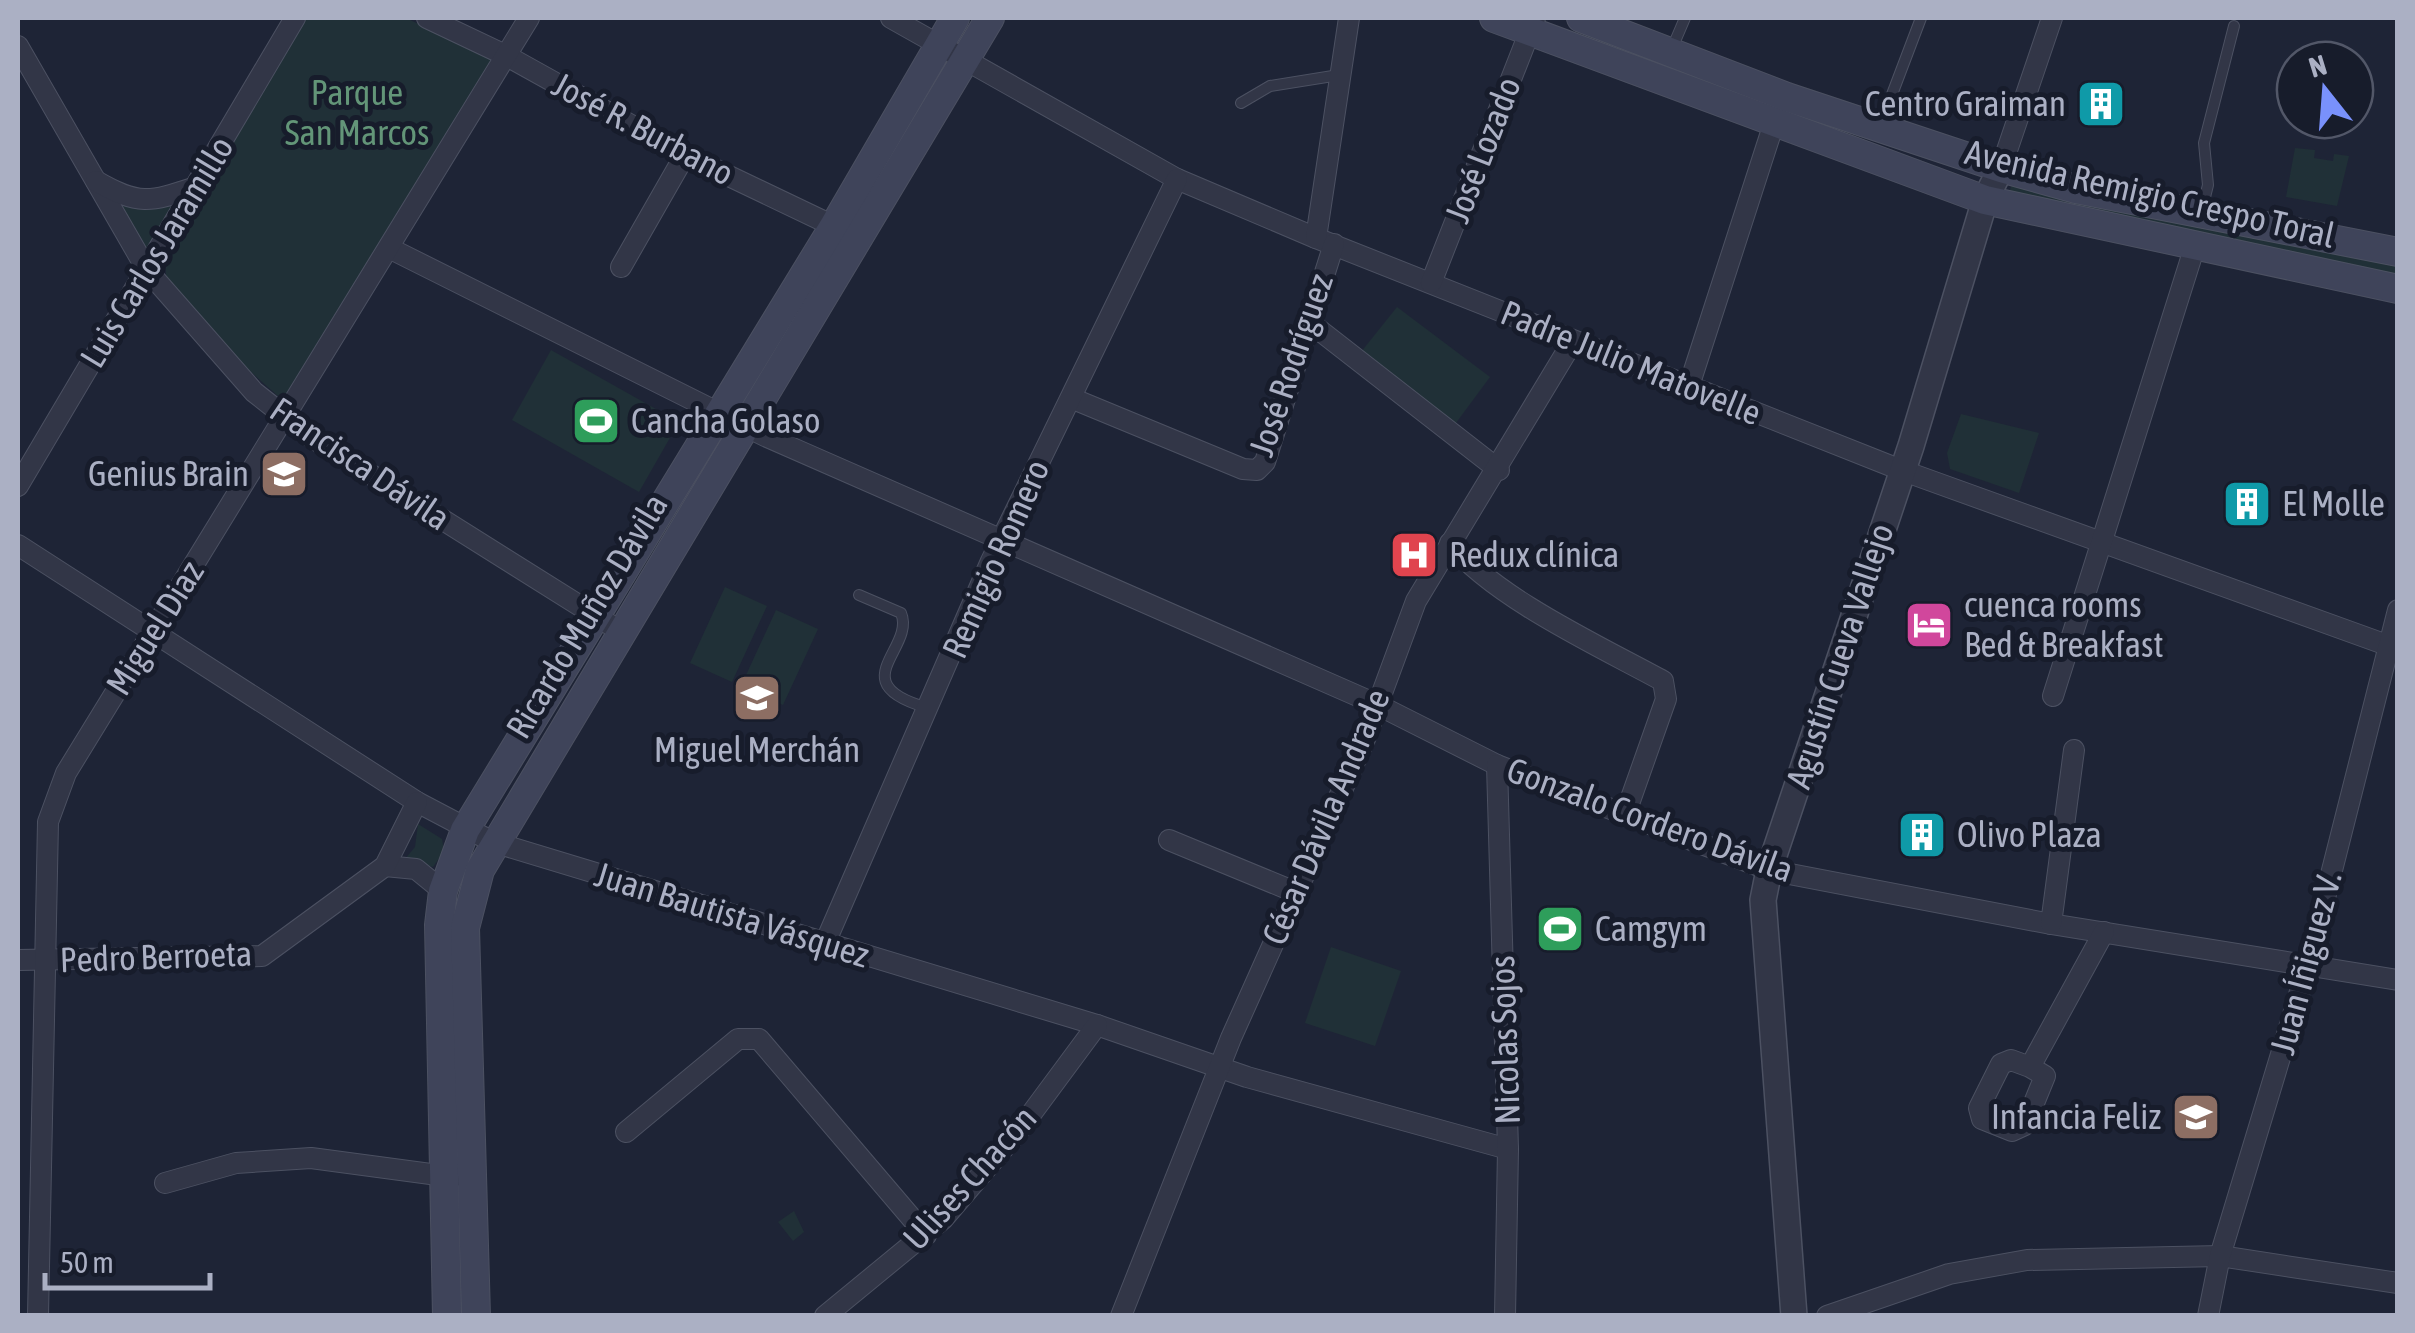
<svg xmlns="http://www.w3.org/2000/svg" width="2415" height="1333" viewBox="0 0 2415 1333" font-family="'Asap Condensed',sans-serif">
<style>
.green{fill:#203037}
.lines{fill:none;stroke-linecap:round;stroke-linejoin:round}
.service-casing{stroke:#4c5162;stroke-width:12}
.minor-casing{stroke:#4c5162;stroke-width:22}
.tertiary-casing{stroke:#4c5162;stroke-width:28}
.secondary-casing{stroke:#4c5162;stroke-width:30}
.service{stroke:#323647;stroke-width:10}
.minor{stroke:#323647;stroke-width:20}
.tertiary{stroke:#323647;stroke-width:25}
.secondary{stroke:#3f445a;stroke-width:28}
.labels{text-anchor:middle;stroke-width:10;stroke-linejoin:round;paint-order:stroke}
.park-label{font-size:35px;fill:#639578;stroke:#171c2b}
.poi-label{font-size:35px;fill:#abb0c4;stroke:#171c2b;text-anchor:start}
.street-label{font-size:35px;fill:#abb0c4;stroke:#171c2b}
</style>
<rect width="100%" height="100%" fill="#1e2436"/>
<g class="green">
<path d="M305,18H406L497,62L287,404C258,379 181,310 167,278C164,270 167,261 169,254Z"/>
<path d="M2295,148L2315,150L2314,158L2333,161L2334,154L2349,156L2337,206L2286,197Z"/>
<path d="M2014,178L2397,258V285L2006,202Z"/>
<path d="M107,196L184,197L146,258Z"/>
<path d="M1397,307L1490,377L1453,427L1361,352Z"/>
<path d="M551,350L679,422L639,492L512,420Z"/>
<path d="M1961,414L2039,433L2019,493L1950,469L1947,453Z"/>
<path d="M725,587L767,606L732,682L690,663Z"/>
<path d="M776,610L818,629L783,705L741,686Z"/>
<path d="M418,824L442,839L444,851L433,867L405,859L415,847Z"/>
<path d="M1331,947L1401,971L1375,1046L1305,1023Z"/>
<path d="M794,1211L804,1232L793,1241L778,1222Z"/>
</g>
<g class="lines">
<g class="service-casing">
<g id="service">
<path d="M1670,53L1685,18"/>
<path d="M1241,103L1270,86L1339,75"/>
<path d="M1880,126L1921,18"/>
<path d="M2201,213L2208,185L2204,143L2234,26"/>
<path d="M859,595L901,613C916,649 840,683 928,708"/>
</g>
</g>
<g class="minor-casing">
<g id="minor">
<path d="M427,18L507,56L685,155L844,231"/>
<path d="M891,18L1177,179L1316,238L1901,470L2398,649"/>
<path d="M18,46L147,270L254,392L311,437L620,631"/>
<path d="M2001,168L2052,18"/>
<path d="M96,181C139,206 150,202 196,187"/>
<path d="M1316,238L1349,18"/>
<path d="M389,248L765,436L1376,704L1497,765L1769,870L2051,924L2398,980"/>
<path d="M621,267L685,155"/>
<path d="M1431,283L1535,18"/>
<path d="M1309,322L1499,470"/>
<path d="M1689,386L1775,120"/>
<path d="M1071,398L1243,469L1257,470L1265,462L1334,244"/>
<path d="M18,486L295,18"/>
<path d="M1450,543C1495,598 1599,646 1663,681L1666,699L1625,815"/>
<path d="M18,545L417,802L493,842L1097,1025L1247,1077L1508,1149"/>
<path d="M2053,696L2194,249"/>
<path d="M1497,765L1508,1149L1505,1316"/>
<path d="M1169,840L1295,892"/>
<path d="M385,866L416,869L443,891"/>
<path d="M2051,924L2074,750"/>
<path d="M825,943L991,561L1177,179"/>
<path d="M18,960L262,956L385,866L417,802"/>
<path d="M2030,1067L2011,1060L2001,1064L1979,1108L1982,1119L2012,1131L2025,1125L2045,1076L2030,1067L2104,932"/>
<path d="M626,1132L738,1039H759L926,1235"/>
<path d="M165,1183L236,1163L311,1158L453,1177"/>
<path d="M38,1316L48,822L66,773L529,18"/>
<path d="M825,1316L943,1219L1020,1129L1097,1025"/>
<path d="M1121,1316L1231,1038L1365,739L1416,601L1573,341"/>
<path d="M1827,1316L1949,1274L2027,1260L2220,1256L2398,1283"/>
<path d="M2208,1316L2220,1256L2308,965L2398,610"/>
</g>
</g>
<g class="tertiary-casing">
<path id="tertiary" d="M1794,1316L1763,900L1769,870L1911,446L1985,200L2001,168"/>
</g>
<g class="secondary-casing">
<g id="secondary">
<path d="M1494,18L1985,200L2398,289"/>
<path d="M1581,18L1787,97L2001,168L2076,189L2398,252"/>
<path d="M447,1316L439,925L443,891L465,830L834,226L955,18"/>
<path d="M476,1316L465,928L480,870L990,18"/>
</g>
</g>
<use href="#service" class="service"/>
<use href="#minor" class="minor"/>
<use href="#tertiary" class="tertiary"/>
<use href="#secondary" class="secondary"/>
</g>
<defs>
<g id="building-square" transform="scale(2.5)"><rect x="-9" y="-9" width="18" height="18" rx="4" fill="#0f9aa8" stroke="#171c2b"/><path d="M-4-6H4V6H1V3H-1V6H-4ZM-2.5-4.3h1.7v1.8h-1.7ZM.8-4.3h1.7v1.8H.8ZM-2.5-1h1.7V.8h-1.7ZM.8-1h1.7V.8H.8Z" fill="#fff"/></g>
<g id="stadium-square" transform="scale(2.5)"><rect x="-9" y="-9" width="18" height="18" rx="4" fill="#2e9e5b" stroke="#171c2b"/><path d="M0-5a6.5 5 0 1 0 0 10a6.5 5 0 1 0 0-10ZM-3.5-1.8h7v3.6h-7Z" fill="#fff"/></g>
<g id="school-square" transform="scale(2.5)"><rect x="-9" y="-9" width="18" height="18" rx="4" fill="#8d6e63" stroke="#171c2b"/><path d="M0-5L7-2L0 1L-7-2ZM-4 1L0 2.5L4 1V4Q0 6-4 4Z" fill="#fff"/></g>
<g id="hospital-square" transform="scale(2.5)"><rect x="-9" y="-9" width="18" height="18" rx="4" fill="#e0444e" stroke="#171c2b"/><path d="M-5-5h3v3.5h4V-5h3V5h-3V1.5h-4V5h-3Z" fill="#fff"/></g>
<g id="hotel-square" transform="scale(2.5)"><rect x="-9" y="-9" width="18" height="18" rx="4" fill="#d1479c" stroke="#171c2b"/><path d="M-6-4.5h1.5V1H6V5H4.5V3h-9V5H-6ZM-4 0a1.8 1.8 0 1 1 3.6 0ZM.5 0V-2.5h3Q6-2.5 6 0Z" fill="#fff"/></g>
</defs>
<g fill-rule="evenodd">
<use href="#building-square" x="2101" y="104"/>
<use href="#stadium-square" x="596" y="421"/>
<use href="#school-square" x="284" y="474"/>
<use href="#building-square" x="2247" y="504"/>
<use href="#hospital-square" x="1414" y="555"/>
<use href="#hotel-square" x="1929" y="625"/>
<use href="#school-square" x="757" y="698"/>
<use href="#building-square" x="1922" y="835"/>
<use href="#stadium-square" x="1560" y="929"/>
<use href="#school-square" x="2196" y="1117"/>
</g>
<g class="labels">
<g class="park-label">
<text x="357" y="105">Parque<tspan x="357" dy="40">San Marcos</tspan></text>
</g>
<g class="poi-label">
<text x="2066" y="116" text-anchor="end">Centro Graiman</text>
<text x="631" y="433">Cancha Golaso</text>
<text x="249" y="486" text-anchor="end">Genius Brain</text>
<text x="2282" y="516">El Molle</text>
<text x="1449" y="567">Redux clínica</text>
<text x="1964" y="617">cuenca rooms<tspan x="1964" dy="40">Bed &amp; Breakfast</tspan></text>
<text x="757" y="762" text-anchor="middle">Miguel Merchán</text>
<text x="1957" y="847">Olivo Plaza</text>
<text x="1595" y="941">Camgym</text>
<text x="2161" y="1129" text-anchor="end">Infancia Feliz</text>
</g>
<g class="street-label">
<text transform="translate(643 129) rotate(28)" y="12">José R. Burbano</text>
<text transform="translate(1483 150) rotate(-69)" y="12">José Lozado</text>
<text transform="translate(2150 194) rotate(13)" y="12">Avenida Remigio Crespo Toral</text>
<text transform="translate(157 252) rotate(-59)" y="12">Luis Carlos Jaramillo</text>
<text transform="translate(1631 363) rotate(22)" y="12">Padre Julio Matovelle</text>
<text transform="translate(1291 365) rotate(-71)" y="12">José Rodríguez</text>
<text transform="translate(360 464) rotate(34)" y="12">Francisca Dávila</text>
<text transform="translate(996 559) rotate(-66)" y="12">Remigio Romero</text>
<text transform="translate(587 616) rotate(-59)" y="12">Ricardo Muñoz Dávila</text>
<text transform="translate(155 628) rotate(-58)" y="12">Miguel Diaz</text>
<text transform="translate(1840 656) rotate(-72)" y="12">Agustín Cueva Vallejo</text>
<text transform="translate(1326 817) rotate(-67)" y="12">César Dávila Andrade</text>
<text transform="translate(1650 820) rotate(20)" y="12">Gonzalo Cordero Dávila</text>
<text transform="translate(732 915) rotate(17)" y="12">Juan Bautista Vásquez</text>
<text transform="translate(156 957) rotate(-2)" y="12">Pedro Berroeta</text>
<text transform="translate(2306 963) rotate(-75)" y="12">Juan Íñiguez V.</text>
<text transform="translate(1505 1040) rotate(-92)" y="12">Nicolas Sojos</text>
<text transform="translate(970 1178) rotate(-48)" y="12">Ulises Chacón</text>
</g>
</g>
<rect width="2415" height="1333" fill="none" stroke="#abb0c4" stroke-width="40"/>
<g transform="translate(2325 90) rotate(343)"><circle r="48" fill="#171c2b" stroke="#525768" stroke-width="2.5"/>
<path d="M0-8L18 38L0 25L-18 38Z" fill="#7991fc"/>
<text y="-15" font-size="28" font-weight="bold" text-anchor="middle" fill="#abb0c4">N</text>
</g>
<path d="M45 1273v15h165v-15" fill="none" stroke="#abb0c4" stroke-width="5"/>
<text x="60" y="1273" font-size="30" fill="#abb0c4" stroke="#171c2b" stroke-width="8" paint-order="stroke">50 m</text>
</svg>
